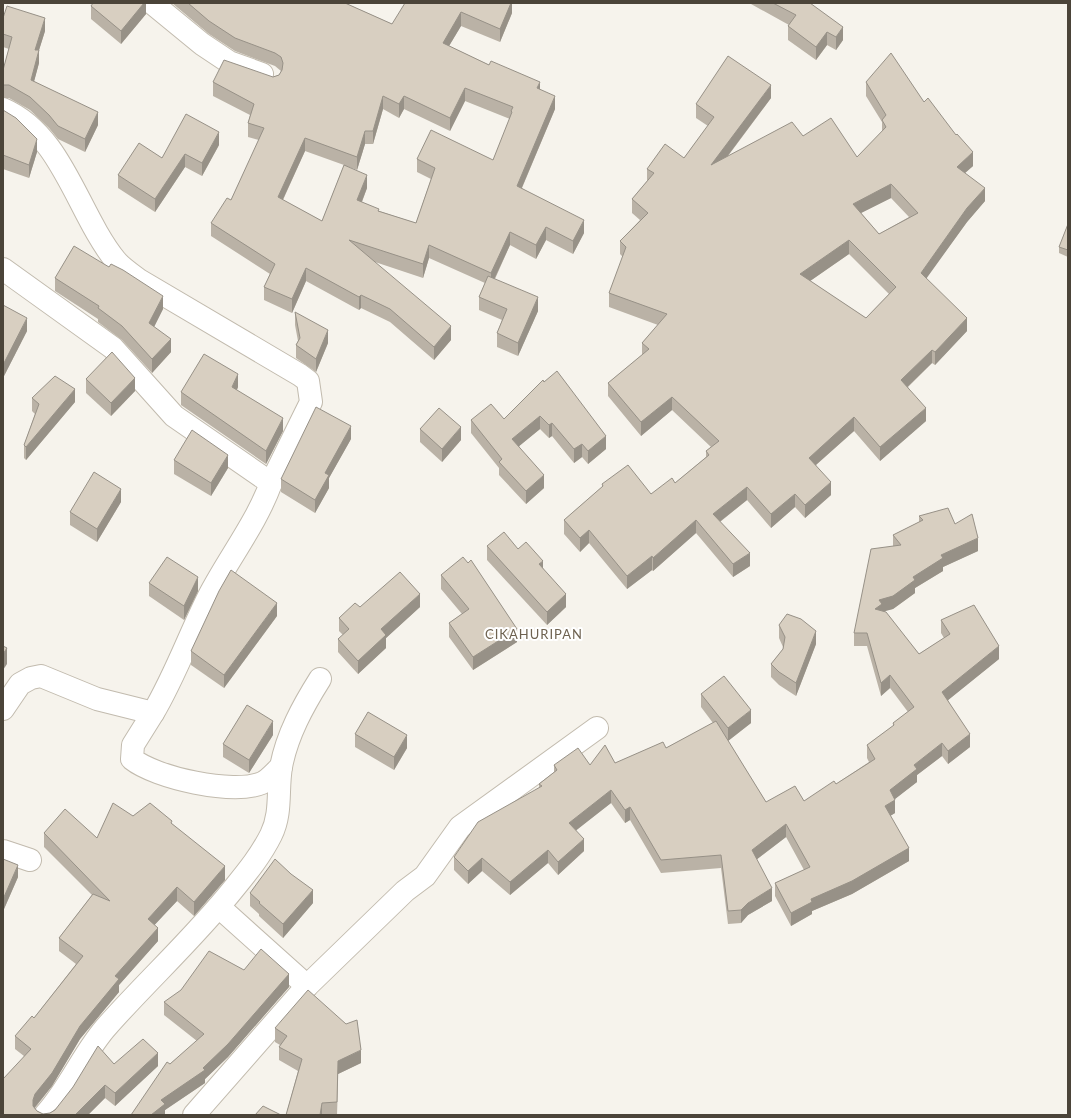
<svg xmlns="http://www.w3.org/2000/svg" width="1071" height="1118" viewBox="0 0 1071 1118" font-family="Lato,sans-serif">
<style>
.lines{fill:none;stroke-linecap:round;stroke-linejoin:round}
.street-casing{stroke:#c2bbae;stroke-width:24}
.street{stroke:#fff;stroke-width:22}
.wall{fill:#bab2a6;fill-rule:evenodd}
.shaded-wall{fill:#979187}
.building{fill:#d8cfc1;stroke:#979187;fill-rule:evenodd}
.labels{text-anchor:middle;stroke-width:4;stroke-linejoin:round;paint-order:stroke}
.quarter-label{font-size:13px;letter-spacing:1px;fill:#6e6250;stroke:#fff}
</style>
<rect width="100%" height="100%" fill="#f6f3ec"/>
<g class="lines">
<g class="street-casing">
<g id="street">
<path d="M152,3L202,44L229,62L262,74"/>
<path d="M3,109C63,135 77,213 116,261C122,268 131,274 139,280L300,375L308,381L311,402L271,483"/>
<path d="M3,269L113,348L174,416L271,483C256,524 228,559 208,598C189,636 175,676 153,713L97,699L41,676L31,678L20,684L3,709"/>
<path d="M153,713L133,745L132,759C156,778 233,795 262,783C269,780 275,772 281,767"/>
<path d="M3,851L30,860"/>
<path d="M219,907L307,986"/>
<path d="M45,1115C70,1088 84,1051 108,1025C149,979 196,936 235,887C248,871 261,855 271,835C282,813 277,790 281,767C287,735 303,706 320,679"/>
<path d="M194,1115L307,986L405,891L425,876L460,827L597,728"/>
</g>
</g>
<use href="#street" class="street"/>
</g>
<g class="wall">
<path d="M146,3V14L121,44L91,19V6Z"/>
<path d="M172,3H345L392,24L512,3V13L500,42L461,26L449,46L540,89L555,109L522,188L584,233L573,254L546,240L536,259L510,245L495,279L538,311L518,356L497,347V333L502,320L479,310V297L485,283L429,258L423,278L375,262L451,340L434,360L390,322L361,308L359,310L306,281L292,313L264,300V287L270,274L211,236V223L231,200L259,140L248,137V123L250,115L213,96V82L273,77L279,75L281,71L275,66L235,51L209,34ZM465,101L510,119L493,160L417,159V172L431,179L416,223L379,211L362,202L367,188L346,166L357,170L365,144H373L383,109L399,118L404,109L450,131ZM305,151L344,165L322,221L283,200Z"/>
<path d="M751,3H810L843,40L836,50L827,45L816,60L788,40V26L789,25L751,4Z"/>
<path d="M3,18L45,31L39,50V63L34,81L98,125L85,152L58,139L49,128L30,110L9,98H3V70L9,49L3,47Z"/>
<path d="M866,82L924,102L973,166L965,173L985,201L967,222L926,278L967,331L935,365L932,363L908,387L926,421L880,461L854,431L816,465L831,495L805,518L795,507L771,528L747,500L720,522L750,566L733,577L696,533L653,571L652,570L627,589L589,543L580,552L564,534V520L602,487V484L651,494L675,483L706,457V451L711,447L672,410L641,436L608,396V383L642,355V343L658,325L609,307V293L623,257L620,254V241L640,220L632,213V199L647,181V169L684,158L708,126L696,118V104L771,98L728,156L803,136L857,157L882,132V122L866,96ZM891,198L909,217L879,234L861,213ZM849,254L889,294L866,318L810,281Z"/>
<path d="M3,110L37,152L29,178L3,169Z"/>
<path d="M219,145L202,176L185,167L155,212L118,188V175L162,158Z"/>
<path d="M1068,224V257L1059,253V247Z"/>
<path d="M55,278L163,309L154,327L171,352L152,373L122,340L98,322V319L55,291Z"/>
<path d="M3,305L27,331L4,376L3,375Z"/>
<path d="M295,312L328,343L316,372L296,358V345L298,341L295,325Z"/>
<path d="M86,379L135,391L111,416L86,393Z"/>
<path d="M543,380L606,449L588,464L582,457L574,463L552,436L549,438L540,429L519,446L544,488L526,504L499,475V468L471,433V420L504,419Z"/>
<path d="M238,387L237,390L283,431L266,464L181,405V392Z"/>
<path d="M32,398L75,402L26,460L24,458V445L35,414L32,411Z"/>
<path d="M420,429L461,440L442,462L420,442Z"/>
<path d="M351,439L329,478V488L315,513L281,492V479Z"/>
<path d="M174,460L228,468L211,496L174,474Z"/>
<path d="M121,502L97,542L70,525V512Z"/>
<path d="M919,516L955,524L978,551L943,567V571L915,588V593L893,609L883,611L919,654L944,638L941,633V620L999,659L948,700L970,747L948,764L942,756L917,775V782L894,799L895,813L890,816L909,861L852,894L812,911V914L791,926L775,896V883L804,870L786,837L756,860L772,901L748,915L741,923L728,924L721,868L661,873L630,820L625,823L611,803L576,830L584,851L558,875L548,863L510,895L482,871L468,884L454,870V857L539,788V784L554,772V765H590L615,763L666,748L713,723L701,707V694L751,723L728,741L766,802L804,801L836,784L869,762L867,758V745L893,726V723L908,712L890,688L881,696L867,646H854V633L893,546V535L919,522Z"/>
<path d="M487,546L518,549L543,568L566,607L547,625L487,560Z"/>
<path d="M441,575L517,642L473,670L449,637V623L462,614L441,589Z"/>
<path d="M149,583L198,591L184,620L149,596Z"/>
<path d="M360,607H420L386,638V648L358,674L338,652V639L343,635L339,631V618Z"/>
<path d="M277,616L224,688L191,665V651Z"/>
<path d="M779,625L816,644L796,696L779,685L771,677V664L783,649V647L779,638Z"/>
<path d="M355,734L407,748L394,770L355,747Z"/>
<path d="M273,735L249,773L223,757V744Z"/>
<path d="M133,816L172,824L225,880L194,916L177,901L154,925L158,941L119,985V992L80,1039L52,1086L35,1108L37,1111L43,1114L50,1113L114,1064L158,1066L115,1106L105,1098L88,1115H3L24,1056L15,1049V1036L34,1018L76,964L59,951V938L92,895L44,847V833L97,838Z"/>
<path d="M3,859L18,877L4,909L3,908Z"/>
<path d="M250,893L313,903L283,938L259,916V914L250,906Z"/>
<path d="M244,970L289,987L228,1057L205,1079V1083L165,1110V1115H131L170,1064L197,1041L164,1015V1002Z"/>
<path d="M275,1028L361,1063L338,1074L337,1115H286L298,1071L279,1060V1047L280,1045L275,1042Z"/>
</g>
<g class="shaded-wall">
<path d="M144,3H146V14L121,44V31Z"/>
<path d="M511,3H512V13L500,42V29Z"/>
<path d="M461,12V26L443,56V43Z"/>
<path d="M45,18V31L35,63V50Z"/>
<path d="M843,27V40L836,50V37Z"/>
<path d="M827,32V45L816,60V47Z"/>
<path d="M39,50V63L31,93V80Z"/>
<path d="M540,82V95L537,88Z"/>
<path d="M771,85V98L711,178V165Z"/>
<path d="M465,88V101L450,131V118Z"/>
<path d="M383,96V109L373,144V131Z"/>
<path d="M404,96V109L399,118V104Z"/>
<path d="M555,96V109L517,199V186Z"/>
<path d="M98,112V125L85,152V139Z"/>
<path d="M365,131V144L357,170V157Z"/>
<path d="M219,132V145L202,176V163Z"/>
<path d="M305,138V151L278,210V197Z"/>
<path d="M37,139V152L29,178V165Z"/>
<path d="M973,152V166L957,180V167Z"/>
<path d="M185,154V167L155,212V199Z"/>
<path d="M367,175V188L357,214V200Z"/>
<path d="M891,184V198L853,217V204Z"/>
<path d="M985,188V201L967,222L921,286V273L967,208Z"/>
<path d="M584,220V233L573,254V241Z"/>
<path d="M546,227V240L536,259V245Z"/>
<path d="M510,232V245L491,286V273Z"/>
<path d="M849,240V254L800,288V274Z"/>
<path d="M429,245V258L423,278V264Z"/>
<path d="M306,268V281L292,313V299Z"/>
<path d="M361,295V308L359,310V297Z"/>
<path d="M163,296V309L149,337V323Z"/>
<path d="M538,297V311L518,356V343Z"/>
<path d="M27,318V331L4,376V363Z"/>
<path d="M967,318V331L935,365V352Z"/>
<path d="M451,326V340L434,360V347Z"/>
<path d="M328,330V343L316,372V359Z"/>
<path d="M171,339V352L152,373V359Z"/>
<path d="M932,350V363L901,393V380Z"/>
<path d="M238,374V387L232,400V387Z"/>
<path d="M135,378V391L111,416V403Z"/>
<path d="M75,389V402L26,460V447Z"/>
<path d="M672,397V410L641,436V422Z"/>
<path d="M926,408V421L880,461V447Z"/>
<path d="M540,416V429L512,452V439Z"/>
<path d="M854,417V431L809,471V458Z"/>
<path d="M283,418V431L266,464V451Z"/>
<path d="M552,423V436L549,438V425Z"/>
<path d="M351,426V439L329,478V488L315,513V500L325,473Z"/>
<path d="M461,427V440L442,462V449Z"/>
<path d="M606,436V449L588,464V451Z"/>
<path d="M582,444V457L574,463V449Z"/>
<path d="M228,455V468L211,496V483Z"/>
<path d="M544,475V488L526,504V491Z"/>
<path d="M831,482V495L805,518V505Z"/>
<path d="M747,487V500L713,527V514Z"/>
<path d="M121,489V502L97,542V529Z"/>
<path d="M795,494V507L771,528V514Z"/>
<path d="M696,520V533L653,571V558Z"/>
<path d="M589,530V543L580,552V538Z"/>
<path d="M978,538V551L943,567V571L915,588V593L893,609L882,612L875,609L879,600L913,577L941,555Z"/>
<path d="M750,553V566L733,577V564Z"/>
<path d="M652,556V570L627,589V576Z"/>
<path d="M543,561V575L539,564Z"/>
<path d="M198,577V591L184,620V606Z"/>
<path d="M420,594V607L386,638V648L358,674V661L381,629Z"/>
<path d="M566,594V607L547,625V612Z"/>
<path d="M277,603V616L224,688V675Z"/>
<path d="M517,629V642L473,670V657Z"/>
<path d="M816,631V644L796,696V683Z"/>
<path d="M999,646V659L942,705V692Z"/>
<path d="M7,648V664L3,670V654Z"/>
<path d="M890,675V688L881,696V683Z"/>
<path d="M751,710V723L728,741V728Z"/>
<path d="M273,721V735L249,773V760Z"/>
<path d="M970,734V747L948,764V751Z"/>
<path d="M407,735V748L394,770V757Z"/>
<path d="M942,743V756L917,775V782L890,803V790L914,765Z"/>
<path d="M611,790V803L569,836V823Z"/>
<path d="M895,800V813L885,819V806Z"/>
<path d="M630,807V820L625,823V810Z"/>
<path d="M786,824V837L752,863V850Z"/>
<path d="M584,839V851L558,875V862Z"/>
<path d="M909,848V861L852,894L812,911V914L791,926V913L811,899Z"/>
<path d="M548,850V863L510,895V882Z"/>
<path d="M482,858V871L468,884V871Z"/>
<path d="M18,865V877L4,909V897Z"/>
<path d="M225,866V880L194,916V902Z"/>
<path d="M177,887V901L148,932V919Z"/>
<path d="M772,888V901L748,915L741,923V910L748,903Z"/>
<path d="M313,890V903L283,938V924Z"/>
<path d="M158,928V941L119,985V992L80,1039L52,1086L35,1107L33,1113V1100L35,1094L80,1026L115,976Z"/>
<path d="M289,974V987L228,1057L205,1079V1083L165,1110V1115H151L161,1100L203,1068Z"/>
<path d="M361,1050V1063L338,1074L337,1115L338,1061Z"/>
<path d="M158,1053V1066L115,1106V1093Z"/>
<path d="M105,1085V1098L88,1115H76V1114Z"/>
<path d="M322,1103V1115H320Z"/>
</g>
<g class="building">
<path d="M93,3H144L121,31L91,6Z"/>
<path d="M188,3H345L392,24L405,3H511L500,29L461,12L443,43L489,65L491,61L540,82L537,88L555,96L517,186L584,220L573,241L546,227L536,245L510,232L491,273L429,245L423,264L349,240L451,326L434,347L390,309L361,295L359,297L306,268L292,299L264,287L275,264L211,223L227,198L231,200L264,128L248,123L254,104L213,82L224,60L273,77L279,75L282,70L283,63L281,57L275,53L235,38L209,21ZM465,88L513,107L511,111L512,112L493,160L431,130L417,159L435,168L416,223L378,211L379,209L357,200L367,175L344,165L322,221L278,197L305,138L357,157L365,131H373L383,96L399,104L404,96L450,118Z"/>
<path d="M773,3H810L843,27L836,37L827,32L816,47L788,26L796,15Z"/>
<path d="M7,6L45,18L35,50H39L31,80L98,112L85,139L58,126L49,115L30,97L9,85H3V70L12,37L3,34V18Z"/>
<path d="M891,53L924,102L928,98L956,135L957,134L973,152L957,167L985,188L967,208L921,273L967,318L935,352L932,350L901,380L926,408L880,447L854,417L809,458L831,482L805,505L795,494L771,514L747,487L713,514L750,553L733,564L696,520L653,558L652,556L627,576L589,530L580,538L564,520L603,486L602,484L628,465L651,494L672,478L675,483L709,455L706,451L719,441L672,397L641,422L608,383L649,349L642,343L667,314L609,293L626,247L620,241L648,213L632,199L654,173L647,169L665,144L684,158L714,117L696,104L728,56L771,85L711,165L792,122L803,136L831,118L857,157L886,127L882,120L886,115L866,82ZM891,184L918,213L879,234L853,204ZM849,240L896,287L866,318L800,274Z"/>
<path d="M3,110L16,118L37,139L29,165L3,155Z"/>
<path d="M186,114L219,132L202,163L185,154L155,199L118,175L139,143L162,158Z"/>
<path d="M1068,224V250L1059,247Z"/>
<path d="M74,246L109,267L111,264L123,270L163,296L149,323L171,339L152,359L122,326L98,308L99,306L55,278Z"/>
<path d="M488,276L538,297L518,343L497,333L507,309L479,297Z"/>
<path d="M3,305L27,318L4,363L3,362Z"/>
<path d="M295,312L328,330L316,359L296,345L300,338Z"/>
<path d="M112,352L135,378L111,403L86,379Z"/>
<path d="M204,354L238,374L232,387L283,418L266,451L181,392Z"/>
<path d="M557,371L606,436L588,451L582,444L574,449L552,423L549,425L540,416L512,439L544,475L526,491L499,462L502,459L471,420L491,404L504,419L543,380L544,382Z"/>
<path d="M55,376L75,389L26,447L24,445L39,404L32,398Z"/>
<path d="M316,407L351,426L325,473L329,475L315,500L281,479Z"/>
<path d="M439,408L461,427L442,449L420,429Z"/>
<path d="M192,430L228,455L211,483L174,460Z"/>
<path d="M94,472L121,489L97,529L70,512Z"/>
<path d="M948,508L955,524L972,514L978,538L941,555L943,558L913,577L915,580L893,596L879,600L882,604L875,609L886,612L919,654L950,634L941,620L974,605L999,646L942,692L970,734L948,751L942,743L914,765L917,769L890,790L895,800L885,806L909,848L852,881L811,899L812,902L791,913L775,883L810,867L786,824L752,850L772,888L748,903L741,910L728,911L721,855L661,860L630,807L625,810L611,790L569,823L584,839L558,862L548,850L510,882L482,858L468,871L454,857L478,822L542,786L539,784L557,770L554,765L578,748L590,765L605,745L615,763L663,742L666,748L716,721L766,802L795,786L804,801L834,781L836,784L875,759L867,745L894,725L893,723L914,707L890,675L881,683L867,633H854L871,549L901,545L893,535L923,520L919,516Z"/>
<path d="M504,532L518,549L526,542L543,561L539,564L566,594L547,612L487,546Z"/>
<path d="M167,557L198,577L184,606L149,583Z"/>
<path d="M463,557L468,563L471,560L517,629L473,657L449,623L469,609L441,575Z"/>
<path d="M231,570L277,603L224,675L191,651L219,591Z"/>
<path d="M400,572L420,594L381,629L386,635L358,661L338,639L349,629L339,618L355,603L360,607Z"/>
<path d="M787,614L801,619L816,631L796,683L779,672L771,664L783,649L785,637L779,625Z"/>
<path d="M3,646L7,648L3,654Z"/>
<path d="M724,676L751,710L728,728L701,694Z"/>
<path d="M247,705L273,721L249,760L223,744Z"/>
<path d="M368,712L407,735L394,757L355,734Z"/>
<path d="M113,803L133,816L150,803L172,821L171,823L225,866L194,902L177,887L148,919L158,928L115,976L119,979L80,1026L52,1073L35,1094L33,1100V1106L37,1111L43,1114L50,1113L55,1110L73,1087L98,1046L114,1064L143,1039L158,1053L115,1093L105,1085L76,1114L77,1115H3V1079L31,1049L15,1036L32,1016L34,1018L83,956L59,938L93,894L110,901L44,833L65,809L97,838Z"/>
<path d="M3,859L18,865L4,897H3Z"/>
<path d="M275,859L291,874L313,890L283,924L259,903L260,902L250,893Z"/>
<path d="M261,949L289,974L228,1044L203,1068L205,1070L161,1100L165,1104L151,1115H131L167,1062L170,1064L204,1034L164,1002L181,990L209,951L244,970Z"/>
<path d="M308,990L346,1024L357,1020L361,1050L338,1061L337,1102L322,1103L320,1115H286L302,1059L279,1047L287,1036L275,1028Z"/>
<path d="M263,1106L281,1115H255Z"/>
</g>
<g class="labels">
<g class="quarter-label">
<text x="534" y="639">CIKAHURIPAN</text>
</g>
</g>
<rect width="1071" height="1118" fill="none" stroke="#4b4439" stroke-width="8"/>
</svg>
